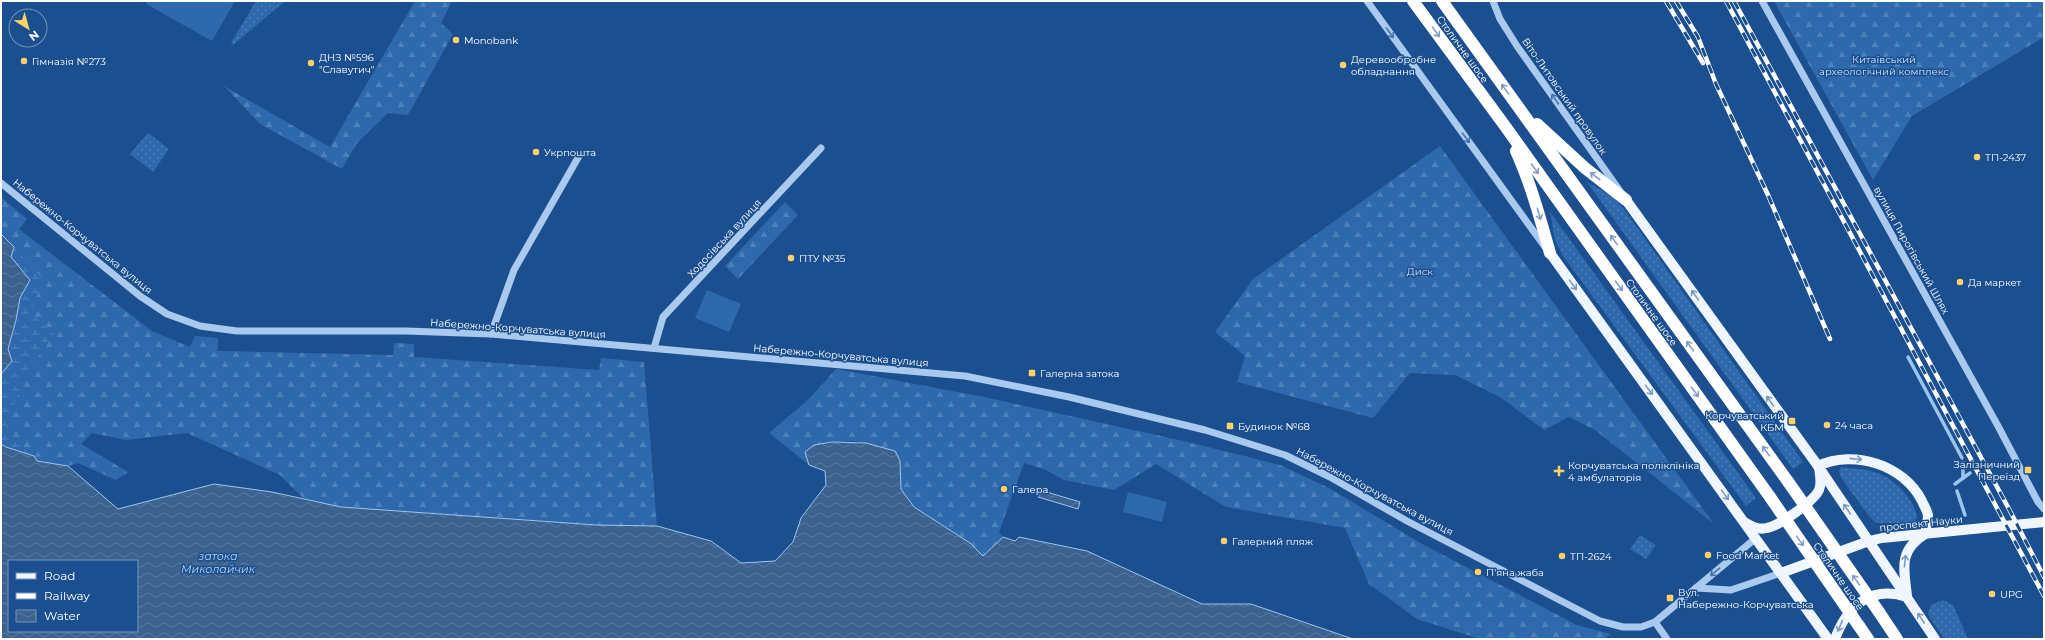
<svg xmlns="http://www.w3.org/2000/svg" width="2045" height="640" viewBox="0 0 2045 640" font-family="Montserrat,sans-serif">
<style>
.grass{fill:url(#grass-dots)}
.forest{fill:url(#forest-firs)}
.wetland{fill:url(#wetland-marsh)}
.garden{fill:#2e69ad}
.water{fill:url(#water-waves);stroke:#9cc4f0;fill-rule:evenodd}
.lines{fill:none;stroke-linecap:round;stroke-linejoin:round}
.stream{stroke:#9cc4f0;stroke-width:3.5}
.minor{stroke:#a9c9ee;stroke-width:7}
.major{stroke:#f0f6ff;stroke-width:10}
.highway{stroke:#fff;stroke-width:12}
.rail-casing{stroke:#fff;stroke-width:4.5}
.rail{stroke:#1b4f8f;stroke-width:3;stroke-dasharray:9;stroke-linecap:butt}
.highway-bridge{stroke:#fff;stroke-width:12}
.oneway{stroke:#829ec1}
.oneway2{stroke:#4674ac}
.oneway3{stroke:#7b9ac1}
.poi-dot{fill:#ffd166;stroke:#1b4f8f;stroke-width:1.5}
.labels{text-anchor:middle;stroke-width:3;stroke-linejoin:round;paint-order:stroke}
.poi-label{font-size:10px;fill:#fff;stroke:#1b4f8f;text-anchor:start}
.street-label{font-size:10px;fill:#fff;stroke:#1b4f8f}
.park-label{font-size:10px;fill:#cfe3fa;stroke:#1b4f8f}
.water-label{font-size:11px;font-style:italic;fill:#b5d3f5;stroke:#1b4f8f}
</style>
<defs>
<pattern id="grass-dots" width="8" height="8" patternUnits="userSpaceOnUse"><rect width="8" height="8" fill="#2e69ad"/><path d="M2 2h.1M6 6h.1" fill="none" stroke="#4d80b9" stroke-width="1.8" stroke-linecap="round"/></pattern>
<pattern id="forest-firs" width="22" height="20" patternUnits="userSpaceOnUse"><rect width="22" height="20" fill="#2e69ad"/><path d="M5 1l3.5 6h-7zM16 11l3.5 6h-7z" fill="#4d80b9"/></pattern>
<pattern id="wetland-marsh" width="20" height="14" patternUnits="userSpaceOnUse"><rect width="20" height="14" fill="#2e69ad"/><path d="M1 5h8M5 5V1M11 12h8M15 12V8" fill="none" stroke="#4d80b9"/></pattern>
<pattern id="water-waves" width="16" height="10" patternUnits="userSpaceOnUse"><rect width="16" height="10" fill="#3c6290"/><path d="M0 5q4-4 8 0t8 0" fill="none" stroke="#597aa1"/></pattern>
</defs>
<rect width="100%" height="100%" fill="#1b4f8f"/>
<g class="grass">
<path d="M256,1H285L233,45L231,43Z"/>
<path d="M148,133L169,149L153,172L130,154Z"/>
<path d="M1587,182L1612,196L1624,209L1803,462L1793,469Z"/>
<path d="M1550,212L1756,498L1746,506L1563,256L1555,240Z"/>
<path d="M1841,467C1855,469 1873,469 1886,477C1899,484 1916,503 1917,518L1913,523H1876L1868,515L1840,476L1839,471Z"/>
<path d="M1640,535L1656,545L1646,559L1630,549Z"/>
<path d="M1943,600L1953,605L1968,639H1944L1928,614L1931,605Z"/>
</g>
<g class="forest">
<path d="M415,1H452L441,23L453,34L408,115L388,113L357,143L342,169L260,124L224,86L330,147Z"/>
<path d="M1774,1H2044V37L1912,116L1873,180Z"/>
<path d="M1440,146L1714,524L1595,430L1569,417L1544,430L1500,397L1455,375L1410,373L1373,418L1237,382L1245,356L1215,332L1253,279Z"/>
<path d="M1,197L27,219L19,229L152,331L190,347L195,336L218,338V351L393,355L394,343L414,344V357L599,370L601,358L644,362L657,526L596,525L341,507L304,499L280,475L187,433L126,440L92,433L81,444L128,472L116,480L78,463L68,466L37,461L34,456L5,432L25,373L55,334L32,313L14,247L1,234Z"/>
<path d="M785,202L798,215L738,279L725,266Z"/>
<path d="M836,369L989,398L1188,442L1280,465L1329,488L1422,544L1577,625L1611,634L1605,639H1480L1417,619L1369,584L1345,528L1226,507L1156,464L1114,490L1064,480L1046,470L1024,463L999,532L1003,537L983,556L970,543L914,507L901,489L900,461C889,456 877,447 866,443C850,439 819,442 805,452L809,465L769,433L809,399Z"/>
</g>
<path class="wetland" d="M1,234L42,278L32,313L55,334L25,373L5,432L34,456L22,457L1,484Z"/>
<g class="garden">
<path d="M147,1H235L212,41L146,4Z"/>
<path d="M707,290L741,304L729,332L695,318Z"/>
<path d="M1128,492L1167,502L1162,522L1123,512Z"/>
</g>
<g class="water">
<path d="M1,234L14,247L11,257L30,280L20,298L16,320L8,349L12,361L1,374Z"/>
<path d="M832,442L866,443L895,451L900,461L901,489L914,507L970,543L983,556L1003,537L1015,541L1019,537L1087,551L1202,604H1251L1353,639H1V444L6,447L34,456L37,461L68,466L118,509L214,484L272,492L341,507L596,525L657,526L711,541L741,563L775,561L793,542L801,518L826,485L825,471L809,465L805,452L814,445ZM9,561H137V631H9Z"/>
<path d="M1040,490L1080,502L1078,509L1038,497Z"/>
</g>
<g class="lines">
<g class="stream">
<path d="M1908,357L1962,458"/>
<path d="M1963,463V478"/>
<path d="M1955,484L1970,473"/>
<path d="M1957,491L1965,515"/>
</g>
<g class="minor">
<path d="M1367,1L1545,247"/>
<path d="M1493,1L1500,19L1517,46L1620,191"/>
<path d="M1762,1L1998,426L2038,502L2044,509"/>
<path d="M1,183L140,296L167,314L200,326L237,331H406L491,334L965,376L1069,397L1205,430L1285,455L1330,477L1407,521L1600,621L1623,627H1641L1655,622L1756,538"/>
<path d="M491,334L514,270L579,156"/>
<path d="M654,348L663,317L821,148"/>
<path d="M1696,588L1731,590L1781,573"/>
<path d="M1655,622L1667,639"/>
</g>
<g class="major">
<path d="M1626,200L1818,466L1935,639"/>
<path d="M1550,253L1828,639"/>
<path d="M1818,466C1854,449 1904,465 1922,501C1924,506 1927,510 1928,515C1928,521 1926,528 1925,534C1898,551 1904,568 1907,596"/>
<path d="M1746,523C1753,527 1759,530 1767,528C1779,526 1814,501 1819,490C1822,483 1820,475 1819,468"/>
<path d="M1781,573L1869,541L1882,538L2044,522"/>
<path d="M1835,639C1847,606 1871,585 1907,597"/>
</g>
<g class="highway">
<path d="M1413,1L1505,126L1770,497"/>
<path d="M1442,1L1789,483"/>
<path d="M1537,124L1585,168L1626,200"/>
<path d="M1516,151C1531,184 1540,218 1550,253"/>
<path d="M1879,612L1897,639"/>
<path d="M1859,626L1868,639"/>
</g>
<g class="rail-casing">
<g id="rail">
<path d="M1666,1L1703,63"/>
<path d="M1676,1L1698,37L1716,84L1768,195L1830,339"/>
<path d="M1726,1L2044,596"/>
<path d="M1734,1L2009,509L2044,577"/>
</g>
</g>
<use href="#rail" class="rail"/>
<g class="highway-bridge">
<path d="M1789,483L1879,612"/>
<path d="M1770,497L1859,626"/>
</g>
</g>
<defs><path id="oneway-shaft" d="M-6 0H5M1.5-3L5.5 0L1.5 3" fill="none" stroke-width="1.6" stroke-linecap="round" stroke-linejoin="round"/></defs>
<g class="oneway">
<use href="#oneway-shaft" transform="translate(1436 32) rotate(54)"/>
<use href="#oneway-shaft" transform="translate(1505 89) rotate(-126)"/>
<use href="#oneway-shaft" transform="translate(1535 169) rotate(54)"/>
<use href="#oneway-shaft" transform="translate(1595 176) rotate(-143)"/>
<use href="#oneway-shaft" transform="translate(1539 214) rotate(74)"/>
<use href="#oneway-shaft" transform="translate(1614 240) rotate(-126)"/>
<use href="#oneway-shaft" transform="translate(1619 286) rotate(54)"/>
<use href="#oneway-shaft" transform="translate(1690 346) rotate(-126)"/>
<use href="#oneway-shaft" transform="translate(1695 392) rotate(54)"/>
<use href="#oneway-shaft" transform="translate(1766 451) rotate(-126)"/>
<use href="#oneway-shaft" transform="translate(1800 541) rotate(55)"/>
<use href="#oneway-shaft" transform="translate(1856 580) rotate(-125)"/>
</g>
<g class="oneway2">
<use href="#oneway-shaft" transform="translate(1390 33) rotate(54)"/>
<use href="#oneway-shaft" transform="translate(1555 99) rotate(-125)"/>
<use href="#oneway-shaft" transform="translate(1466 138) rotate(54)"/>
<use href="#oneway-shaft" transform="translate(1715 572) rotate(140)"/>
</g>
<g class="oneway3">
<use href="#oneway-shaft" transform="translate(1573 285) rotate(54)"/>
<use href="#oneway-shaft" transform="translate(1695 295) rotate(-126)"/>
<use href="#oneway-shaft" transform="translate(1649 390) rotate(54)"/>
<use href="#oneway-shaft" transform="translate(1770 401) rotate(-126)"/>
<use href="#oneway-shaft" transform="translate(1856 459) rotate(6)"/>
<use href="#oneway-shaft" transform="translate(1725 495) rotate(54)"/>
<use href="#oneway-shaft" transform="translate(1847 509) rotate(-124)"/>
<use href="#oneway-shaft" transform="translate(1905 561) rotate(-84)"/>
<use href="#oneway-shaft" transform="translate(1921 618) rotate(-124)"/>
<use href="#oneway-shaft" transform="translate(1840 626) rotate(113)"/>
</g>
<g class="poi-dot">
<circle cx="456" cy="40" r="4"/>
<circle cx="24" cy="61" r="4"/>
<circle cx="311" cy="63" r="4"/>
<circle cx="1343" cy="65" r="4"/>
<circle cx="536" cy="152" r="4"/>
<circle cx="1977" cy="157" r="4"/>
<circle cx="791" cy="258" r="4"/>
<circle cx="1960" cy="282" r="4"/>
<rect x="1028" y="369" width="8" height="8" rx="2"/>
<rect x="1788" y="417" width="8" height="8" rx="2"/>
<circle cx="1827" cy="425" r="4"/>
<rect x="1226" y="422" width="8" height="8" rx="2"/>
<rect x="2024" y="466" width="8" height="8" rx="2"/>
<path d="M1557 465h4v4h4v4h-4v4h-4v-4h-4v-4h4z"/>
<circle cx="1004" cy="489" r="4"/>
<circle cx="1224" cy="541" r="4"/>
<circle cx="1708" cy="555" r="4"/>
<circle cx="1562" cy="556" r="4"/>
<circle cx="1478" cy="572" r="4"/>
<circle cx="1992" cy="594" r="4"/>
<rect x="1666" y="594" width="8" height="8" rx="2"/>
</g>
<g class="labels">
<g class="poi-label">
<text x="464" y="44">Monobank</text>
<text x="319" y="61">ДНЗ №596<tspan x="319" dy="12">"Славутич"</tspan></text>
<text x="1351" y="63">Деревообробне<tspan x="1351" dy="12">обладнання</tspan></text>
<text x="32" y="65">Гімназія №273</text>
<text x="544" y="156">Укрпошта</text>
<text x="1985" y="161">ТП-2437</text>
<text x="799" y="262">ПТУ №35</text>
<text x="1968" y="286">Да маркет</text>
<text x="1040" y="377">Галерна затока</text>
<text x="1784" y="419" text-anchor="end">Корчуватський<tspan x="1784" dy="12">КБМ</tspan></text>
<text x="1835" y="429">24 часа</text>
<text x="1238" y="430">Будинок №68</text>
<text x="2020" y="468" text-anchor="end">Залізничний<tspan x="2020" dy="12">Переїзд</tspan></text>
<text x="1568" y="469">Корчуватська поліклініка<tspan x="1568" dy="12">4 амбулаторія</tspan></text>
<text x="1012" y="493">Галера</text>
<text x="1232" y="545">Галерний пляж</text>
<text x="1716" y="559">Food Market</text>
<text x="1570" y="560">ТП-2624</text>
<text x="1486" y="576">П'яна жаба</text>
<text x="1678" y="596">Вул.<tspan x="1678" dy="12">Набережно-Корчуватська</tspan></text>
<text x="2000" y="598">UPG</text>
</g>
<g class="street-label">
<text transform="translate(1463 49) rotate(54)" y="4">Столичне шосе</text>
<text transform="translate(1565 96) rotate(55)" y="4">Віто-Литовський провулок</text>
<text transform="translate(83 236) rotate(39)" y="4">Набережно-Корчуватська вулиця</text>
<text transform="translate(724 238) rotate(-47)" y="4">Ходосівська вулиця</text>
<text transform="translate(1912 250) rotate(61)" y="4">вулиця Пирогівський Шлях</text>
<text transform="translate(1652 312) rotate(54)" y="4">Столичне шосе</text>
<text transform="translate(518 328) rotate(4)" y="4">Набережно-Корчуватська вулиця</text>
<text transform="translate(841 355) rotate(5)" y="4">Набережно-Корчуватська вулиця</text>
<text transform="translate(1375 491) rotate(28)" y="4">Набережно-Корчуватська вулиця</text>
<text transform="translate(1921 523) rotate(-6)" y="4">проспект Науки</text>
<text transform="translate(1839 576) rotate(55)" y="4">Столичне шосе</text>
</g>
<g class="park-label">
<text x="1884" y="63">Китаївський<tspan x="1884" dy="12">археологічний комплекс</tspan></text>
<text x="1420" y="275">Диск</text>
</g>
<g class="water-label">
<text x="218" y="560">затока<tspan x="218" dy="13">Миколайчик</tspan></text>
</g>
</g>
<rect width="2045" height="640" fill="none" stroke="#ffffff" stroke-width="4"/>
<rect x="8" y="560" width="130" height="72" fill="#1b4f8f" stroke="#7695bc"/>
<rect x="16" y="573" width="20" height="6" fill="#f0f6ff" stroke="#7695bc"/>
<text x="44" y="580" font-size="12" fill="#ffffff">Road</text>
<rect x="16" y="593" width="20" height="6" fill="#ffffff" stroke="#7695bc"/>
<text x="44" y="600" font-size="12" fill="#ffffff">Railway</text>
<rect x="16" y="610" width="20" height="12" fill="url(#water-waves)" stroke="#7695bc"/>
<text x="44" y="620" font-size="12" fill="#ffffff">Water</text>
<g transform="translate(28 28) rotate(143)"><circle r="19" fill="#1b4f8f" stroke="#7695bc"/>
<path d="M0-3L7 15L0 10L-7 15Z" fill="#ffd166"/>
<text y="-6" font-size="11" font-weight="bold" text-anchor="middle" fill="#ffffff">N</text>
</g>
</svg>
